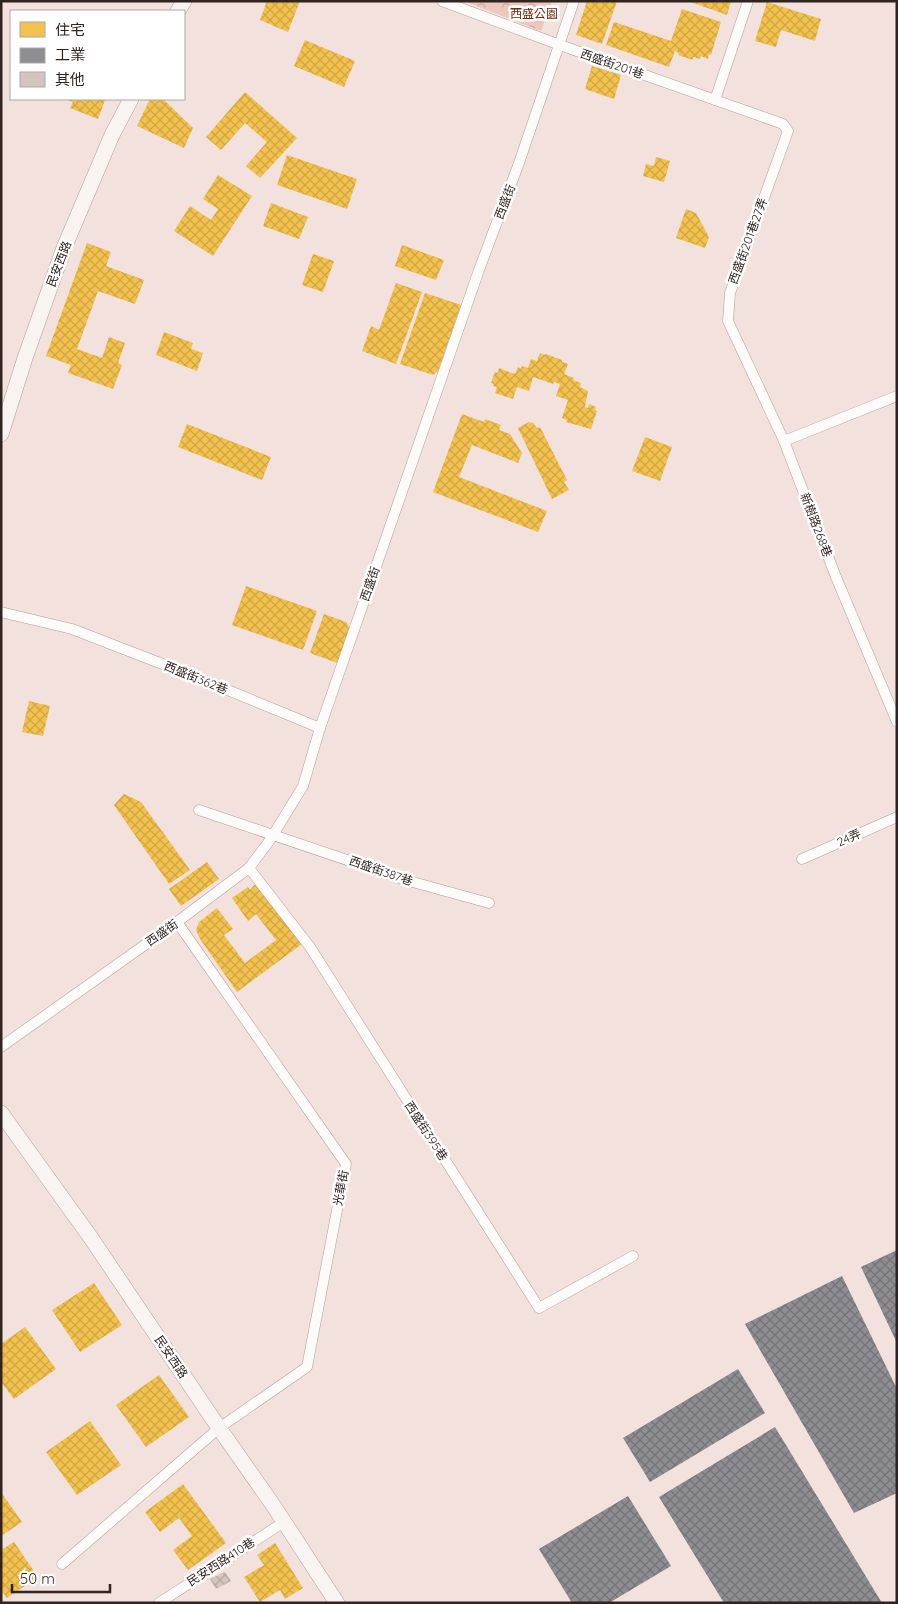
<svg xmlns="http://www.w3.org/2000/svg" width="898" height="1604" viewBox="0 0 898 1604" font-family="Quicksand,'Noto Sans TC',sans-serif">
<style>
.park{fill:url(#park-crowns)}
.homes{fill:url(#homes-cross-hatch)}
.industry{fill:url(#industry-cross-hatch)}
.building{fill:url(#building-cross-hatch)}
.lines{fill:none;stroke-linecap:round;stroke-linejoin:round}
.street-casing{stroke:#ada09c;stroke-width:11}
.secondary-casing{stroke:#ada09c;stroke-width:16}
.street{stroke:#fdfafa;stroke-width:10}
.secondary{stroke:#f9f4f2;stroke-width:15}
.labels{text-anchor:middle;stroke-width:5;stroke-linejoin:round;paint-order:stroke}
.park-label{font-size:12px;fill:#7a250c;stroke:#fff}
.street-label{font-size:12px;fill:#31231f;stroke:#fff}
</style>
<defs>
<pattern id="park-crowns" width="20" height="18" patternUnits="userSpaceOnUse" patternTransform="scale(1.25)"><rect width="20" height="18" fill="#edc7bc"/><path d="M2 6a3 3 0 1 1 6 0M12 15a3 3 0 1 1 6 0" fill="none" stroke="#ccaba1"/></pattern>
<pattern id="homes-cross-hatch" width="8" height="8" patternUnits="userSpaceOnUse" patternTransform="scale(1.25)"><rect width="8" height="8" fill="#f2c14e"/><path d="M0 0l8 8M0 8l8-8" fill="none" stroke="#d0a644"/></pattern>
<pattern id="industry-cross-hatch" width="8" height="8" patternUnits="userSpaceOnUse" patternTransform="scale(1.25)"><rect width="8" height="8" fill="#8d8d92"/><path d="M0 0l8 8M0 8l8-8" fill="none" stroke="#747377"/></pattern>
<pattern id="building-cross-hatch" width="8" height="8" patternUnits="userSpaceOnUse" patternTransform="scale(1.25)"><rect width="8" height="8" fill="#d3c4c0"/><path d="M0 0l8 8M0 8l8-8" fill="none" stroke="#b6a8a5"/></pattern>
</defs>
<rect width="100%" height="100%" fill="#f2e1dd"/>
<path class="park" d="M464,1H552L541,31Z"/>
<g class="homes">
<path d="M267,1H300L288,32L260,20Z"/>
<path d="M587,1H617L602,44L576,35Z"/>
<path d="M688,1H731L727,15Z"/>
<path d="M767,2L821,19L815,41L781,30L776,47L755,41Z"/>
<path d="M682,9L721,22L711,55L709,54L708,59L701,56L700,59L693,57V60L678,55L679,53L675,51L669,67L606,45L614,22L671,41Z"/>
<path d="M305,40L355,61L344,87L294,66Z"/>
<path d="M592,66L621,75L614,99L585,89Z"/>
<path d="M245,92L297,138L260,178L246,166L267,142L245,123L221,150L206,137Z"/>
<path d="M64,99H102L105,100L98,119L70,108L73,102Z"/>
<path d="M150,99H163L193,128L184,148L137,126Z"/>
<path d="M287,155L357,179L347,209L277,185Z"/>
<path d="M656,157L670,161L664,182L643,176L646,164L654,166Z"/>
<path d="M218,175L252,196L213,256L174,231L190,206L211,220L218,209L203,199Z"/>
<path d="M271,203L308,217L299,239L263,226Z"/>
<path d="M686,209L696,213L709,237L705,248L676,238Z"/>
<path d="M87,243L111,252L106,266L144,280L135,304L98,291L77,349L102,358L109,337L125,343L118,363L122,365L113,389L68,373L71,365L46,356Z"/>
<path d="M402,245L444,260L436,280L395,266Z"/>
<path d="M313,254L334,261L323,292L302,285Z"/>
<path d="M396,283L422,292L396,364L362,351L371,326L379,330Z"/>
<path d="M425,293L461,305L438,371L433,375L400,364Z"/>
<path d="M164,332L193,343L191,349L203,353L197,371L156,355Z"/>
<path d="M540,353L545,355L546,354L562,360V362L568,364L564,374L574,378L573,380L581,383L580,387L588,391L585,407L588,408L589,404L596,407L595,410L597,411L591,429L566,422L567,420L562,418L568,400L556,396L560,384L554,382L553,384L533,377L529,391L517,387L513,399L495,393L497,387L493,386L494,384L491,383L495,372L498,373L499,368L515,374L518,367L521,369L522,366L528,368L531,359L537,361Z"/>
<path d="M462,414L484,422L485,419L501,425L499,430L510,434L522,453L518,463L472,445L459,477L547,511L538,532L433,492Z"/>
<path d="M529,422L533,423L537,428L540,427L567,480L564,482L569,490L552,499L518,428Z"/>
<path d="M187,424L271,457L262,480L178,447Z"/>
<path d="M645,437L672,447L660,481L632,471Z"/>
<path d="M246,586L317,611L303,650L232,625Z"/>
<path d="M324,614L346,622L352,634L340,664L310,653Z"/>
<path d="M29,701L50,706L43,736L22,732Z"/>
<path d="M124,794L141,802L190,870L169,884L114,805Z"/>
<path d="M207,862L219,879L181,906L169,889Z"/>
<path d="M261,884L302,944L237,992L200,939L196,930L199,922L217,908L233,929L224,935L245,963L276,940L256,914L248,921L232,898L248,887L250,890L254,885Z"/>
<path d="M94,1283L122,1325L80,1352L52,1310Z"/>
<path d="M25,1327L56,1369L14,1399L1,1382V1344Z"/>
<path d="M159,1375L189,1417L146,1447L116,1405Z"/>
<path d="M90,1421L121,1465L77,1495L46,1452Z"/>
<path d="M183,1484L226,1543L188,1570L173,1550L192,1536L179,1518L160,1532L145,1512Z"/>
<path d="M1,1492L22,1522L1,1536Z"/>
<path d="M14,1542L38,1577L7,1598L1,1590V1550Z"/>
<path d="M275,1543L303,1588L285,1599L280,1590L260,1602L244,1577L264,1565L257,1555Z"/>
</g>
<g class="industry">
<path d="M897,1250V1343L861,1267Z"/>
<path d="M842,1276L897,1389V1493L854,1513L745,1324Z"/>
<path d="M738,1369L765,1413L650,1482L623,1438Z"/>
<path d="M775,1427L882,1603H724L659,1497Z"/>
<path d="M628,1496L671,1566L609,1603H572L539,1549Z"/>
</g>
<path class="building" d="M225,1572L231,1581L216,1589L210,1579Z"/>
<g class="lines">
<g class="street-casing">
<g id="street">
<path d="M442,1L560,45L783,124L788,131L730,293L728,321L784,441"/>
<path d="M715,100L748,1"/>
<path d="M897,396L784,441L836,577L897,722"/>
<path d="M1,612L72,629L196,677L320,728"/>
<path d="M199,810L409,881L489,903"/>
<path d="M802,859L897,817"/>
<path d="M249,868L310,947L539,1308L633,1256"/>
<path d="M1,1047L177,922L249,868L270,840L303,786L320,728L479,270L519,163L574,1"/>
<path d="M62,1564L219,1428L307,1367L342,1184L346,1164L177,922"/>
<path d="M159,1603L284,1522"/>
</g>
</g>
<g class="secondary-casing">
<g id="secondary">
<path d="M178,11L184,1"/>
<path d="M1,434L25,358L64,248L112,135L131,99"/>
<path d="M1,1113L91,1238L219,1428L273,1505L337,1603"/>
</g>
</g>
<use href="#street" class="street"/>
<use href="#secondary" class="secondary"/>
</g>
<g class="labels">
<g class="park-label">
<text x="534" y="18">西盛公園</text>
</g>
<g class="street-label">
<text transform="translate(612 64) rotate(19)" y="4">西盛街201巷</text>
<text transform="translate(505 202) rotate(-69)" y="4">西盛街</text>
<text transform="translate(748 241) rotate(-70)" y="4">西盛街201巷27弄</text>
<text transform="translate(59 264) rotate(-69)" y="4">民安西路</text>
<text transform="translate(816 525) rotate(69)" y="4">新樹路268巷</text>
<text transform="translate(370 584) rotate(-71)" y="4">西盛街</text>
<text transform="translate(196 678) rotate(22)" y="4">西盛街362巷</text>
<text transform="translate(849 838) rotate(-24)" y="4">24弄</text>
<text transform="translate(381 871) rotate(19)" y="4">西盛街387巷</text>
<text transform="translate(162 933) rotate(-35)" y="4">西盛街</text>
<text transform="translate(426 1131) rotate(57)" y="4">西盛街395巷</text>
<text transform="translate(341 1188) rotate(-79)" y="4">光華街</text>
<text transform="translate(171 1357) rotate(56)" y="4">民安西路</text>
<text transform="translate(221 1562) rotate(-33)" y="4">民安西路410巷</text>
</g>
</g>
<rect width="898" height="1604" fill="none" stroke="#31231f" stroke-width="5"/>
<rect x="10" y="10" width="175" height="90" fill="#ffffff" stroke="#ada7a5"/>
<rect x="20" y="22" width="25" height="15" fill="#f2c14e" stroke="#ada7a5"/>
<text x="55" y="35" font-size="15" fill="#31231f">住宅</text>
<rect x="20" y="48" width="25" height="15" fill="#8d8d92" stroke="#ada7a5"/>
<text x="55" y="60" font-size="15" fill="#31231f">工業</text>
<rect x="20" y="72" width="25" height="15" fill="#d3c4c0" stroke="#ada7a5"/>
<text x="55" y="85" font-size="15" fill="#31231f">其他</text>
<path d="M12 1584v8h98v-8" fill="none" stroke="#31231f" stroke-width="2.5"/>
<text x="20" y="1584" font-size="15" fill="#31231f" stroke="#ffffff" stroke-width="4" paint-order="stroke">50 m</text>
</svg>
